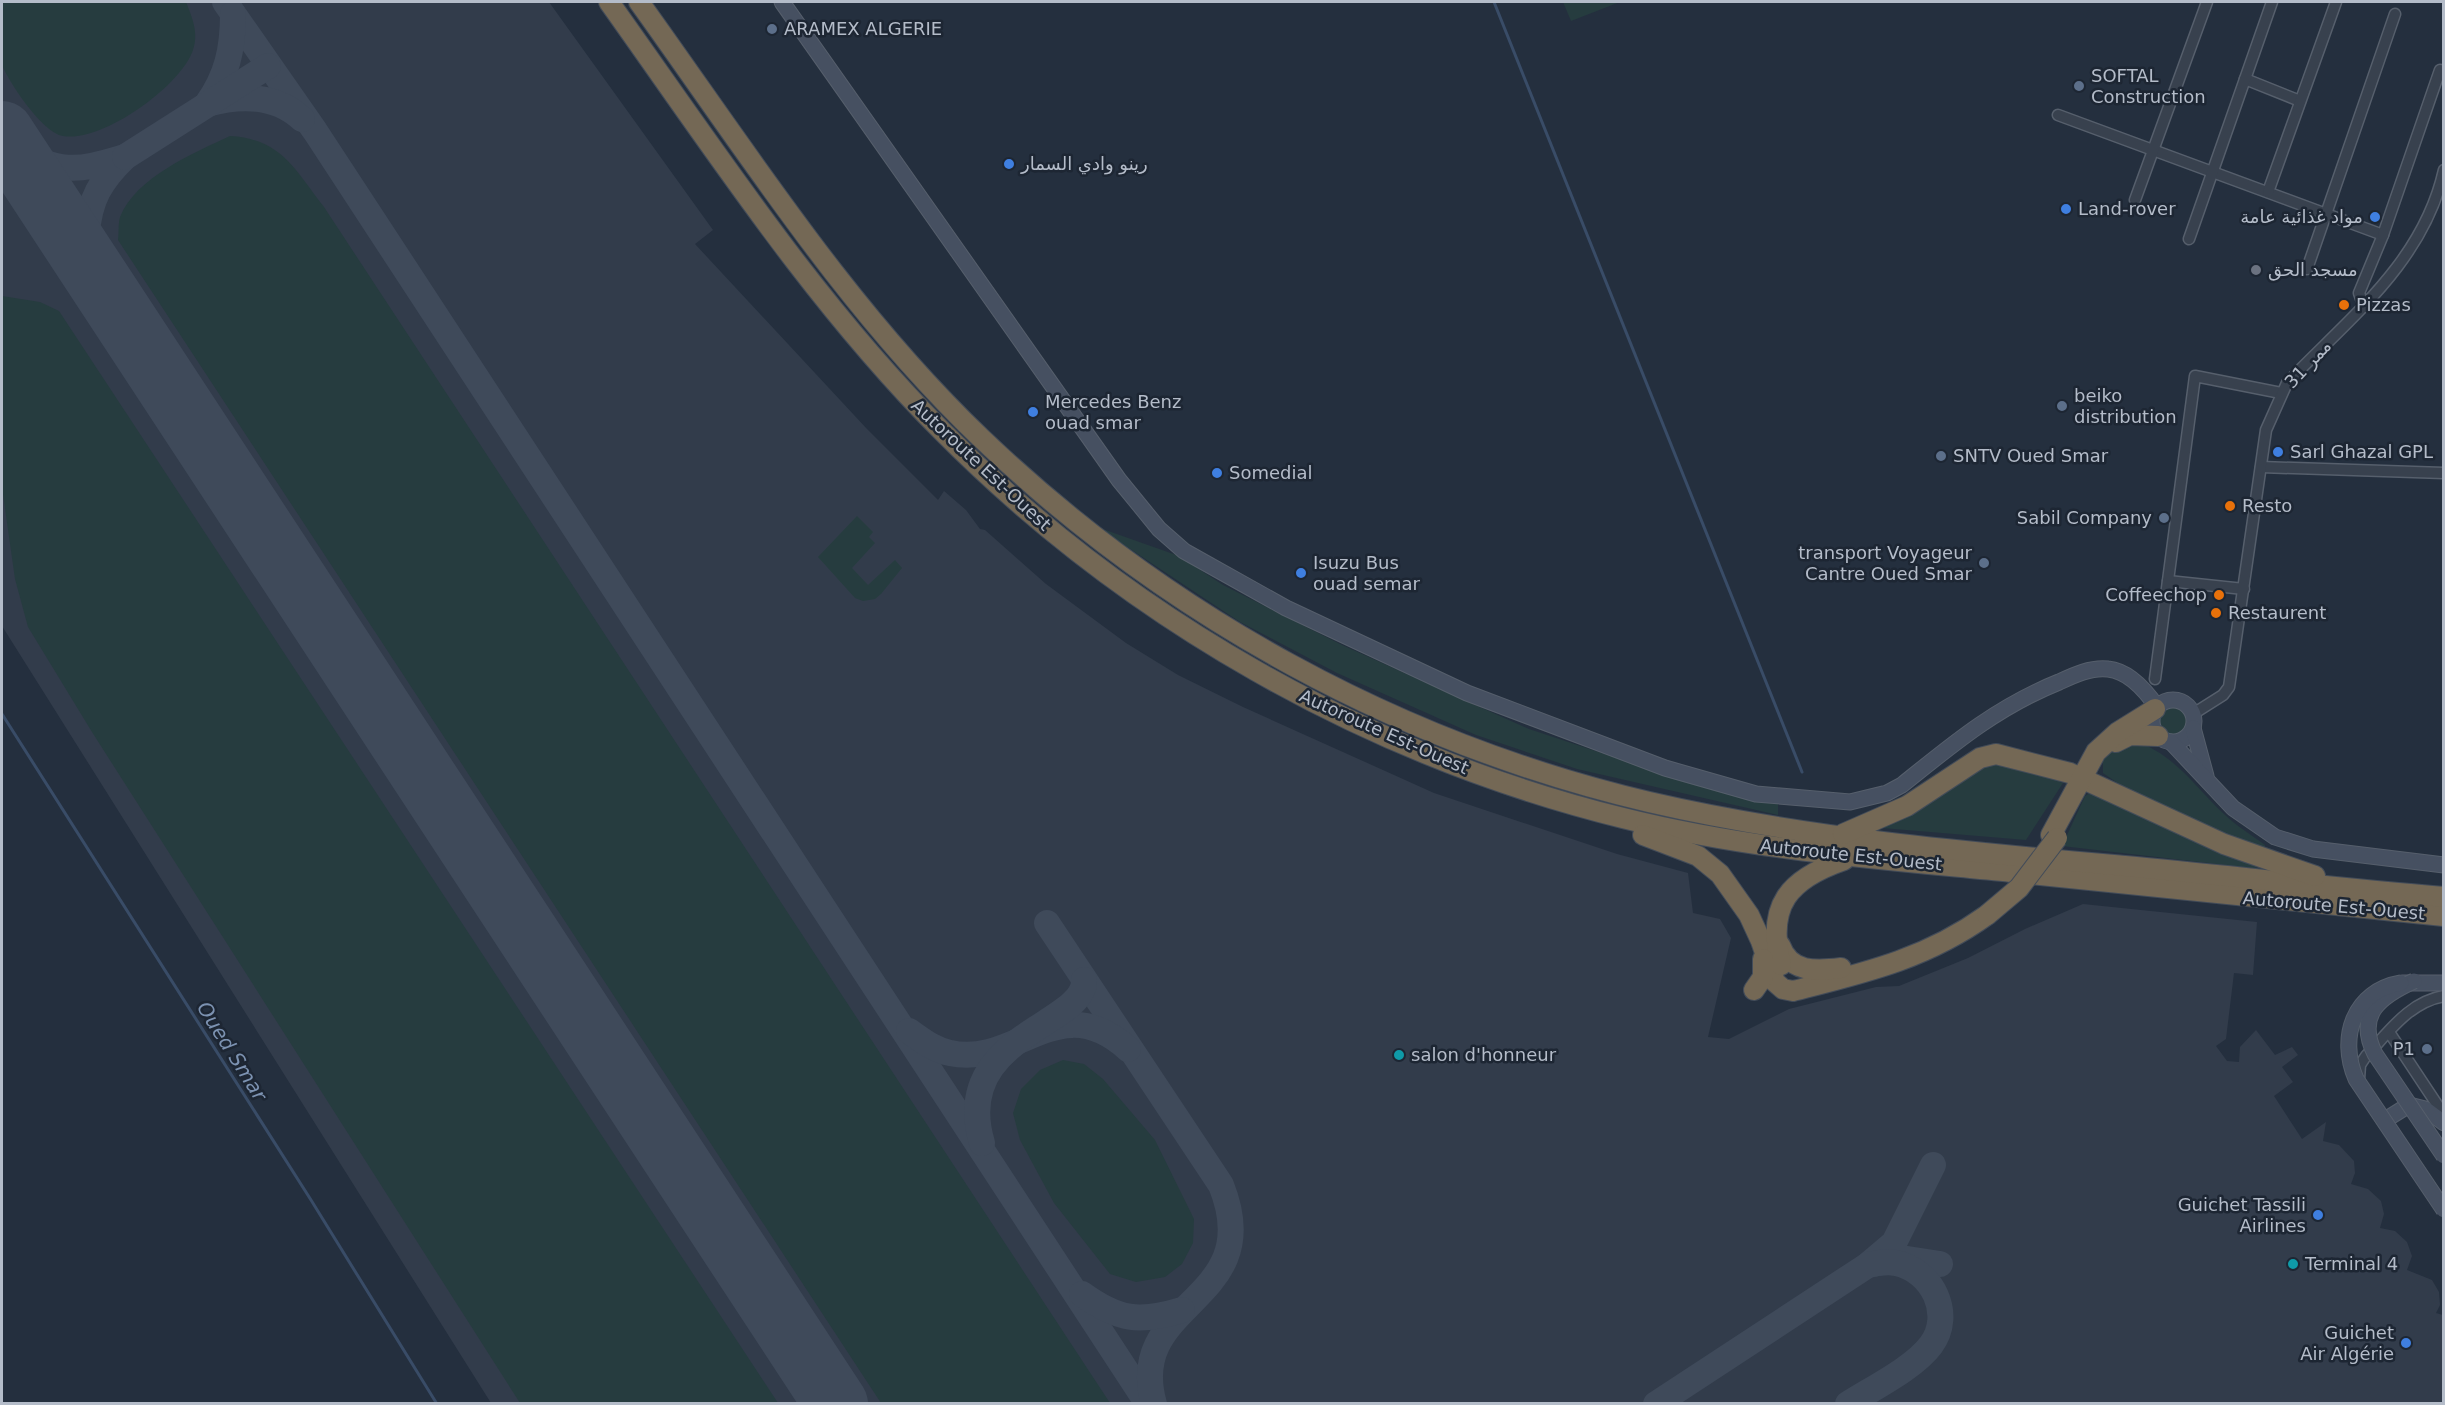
<svg xmlns="http://www.w3.org/2000/svg" width="2445" height="1405" viewBox="0 0 2445 1405" font-family="'DejaVu Sans','Noto Sans Arabic',sans-serif">
<style>
.airport{fill:#323c4b}
.green{fill:#263c3f}
.lines{fill:none;stroke-linecap:round;stroke-linejoin:round}
.stream{stroke:#394c67;stroke-width:3}
.taxiway{stroke:#3f4a5a;stroke-width:26}
.runway{stroke:#3f4a5a;stroke-width:64}
.street-casing{stroke:#565f6c;stroke-width:13}
.secondary-casing{stroke:#565f6c;stroke-width:17}
.highway-casing{stroke:#434c59;stroke-width:22}
.street{stroke:#38414e;stroke-width:10}
.secondary{stroke:#465061;stroke-width:15}
.highway{stroke:#746855;stroke-width:20}
.secondary-bridge-casing{stroke:#565f6c;stroke-width:17;stroke-linecap:butt}
.highway-bridge-casing{stroke:#434c59;stroke-width:22;stroke-linecap:butt}
.secondary-bridge{stroke:#465061;stroke-width:15}
.highway-bridge{stroke:#746855;stroke-width:20}
.service-dot{fill:#5c6f8a;stroke:#1d2633;stroke-width:2}
.shop-dot{fill:#3f7fe0;stroke:#1d2633;stroke-width:2}
.worship-dot{fill:#6b7280;stroke:#1d2633;stroke-width:2}
.food-dot{fill:#e8710a;stroke:#1d2633;stroke-width:2}
.culture-dot{fill:#0f9aa8;stroke:#1d2633;stroke-width:2}
.labels{text-anchor:middle;stroke-width:5;stroke-linejoin:round;paint-order:stroke}
.poi-label{font-size:18px;fill:#b4bcc9;stroke:#1d2633;text-anchor:start}
.street-label{font-size:18px;fill:#b4bcc9;stroke:#1d2633}
.water-label{font-size:20px;font-style:italic;fill:#7c92b1;stroke:#1d2633}
</style>
<rect width="100%" height="100%" fill="#242f3e"/>
<path class="airport" d="M2,2H549L713,230L695,244L867,429L938,500L944,491L966,510L980,529L985,530L1046,584L1126,643L1178,675L1243,707L1434,793L1617,854L1688,873L1693,913L1720,919L1731,938L1708,1037L1729,1039L1789,1009L1876,987L1899,986L1968,958L2025,929L2083,904L2257,922L2253,975L2234,973L2226,1039L2216,1046L2227,1061L2239,1062L2240,1047L2256,1030L2275,1055L2292,1047L2298,1055L2282,1067L2293,1082L2274,1096L2302,1139L2326,1122L2323,1141L2339,1145L2354,1161L2355,1173L2351,1184L2368,1189L2381,1201L2384,1214L2380,1228L2395,1231L2407,1242L2412,1256L2407,1270L2432,1280L2439,1292L2440,1305L2436,1313L2443,1315V1403H491L2,626Z"/>
<g class="green">
<path d="M2,2H186C192,17 199,33 193,50C181,86 102,143 63,136C43,133 10,84 2,65C0,53 2,17 2,2Z"/>
<path d="M1563,2H1620L1571,21Z"/>
<path d="M230,136C282,139 295,170 324,207L1110,1403H881L118,240C119,233 118,224 120,217C136,177 194,153 230,136Z"/>
<path d="M2,296L40,302L59,311L778,1403H520L92,732L28,627L15,579L2,487Z"/>
<path d="M857,516L873,532L869,537L875,543L852,568L868,585L895,560L902,568L881,594L875,599L863,601L855,598L818,557Z"/>
<path d="M1097,527L1179,556L1223,585L1342,645L1529,729L1662,773L1778,803V815L1577,769L1476,735L1337,673L1240,622Z"/>
<circle cx="2173" cy="721" r="14"/>
<path d="M2132,740C2174,753 2194,786 2224,814C2236,826 2252,835 2265,845L2264,851L2135,795L2103,773V760L2113,748Z"/>
<path d="M2003,763L2040,773L2063,783L2026,840L1882,828L1977,767Z"/>
<path d="M2095,790L2189,837L2260,869L2062,846L2085,796Z"/>
<path d="M1063,1060L1084,1064L1103,1079L1155,1140L1194,1219L1193,1243L1182,1264L1165,1277L1136,1282L1110,1274L1054,1203L1020,1140L1013,1113L1021,1089L1040,1070Z"/>
</g>
<g class="lines">
<g class="stream">
<path d="M1494,2L1802,772"/>
<path d="M2,714L311,1200L437,1404"/>
</g>
<g class="taxiway">
<path d="M225,2L315,131L1148,1404"/>
<path d="M233,14C233,49 227,76 207,104C239,95 275,94 302,119"/>
<path d="M12,149C61,172 73,173 125,157C101,180 89,200 87,234C86,247 83,253 88,265"/>
<path d="M125,157L268,66"/>
<path d="M1047,923L1221,1185C1269,1304 1124,1299 1154,1404"/>
<path d="M909,1031C922,1040 934,1050 950,1053C1017,1068 1058,986 1128,1049"/>
<path d="M982,1143C950,1035 1086,1026 1084,980"/>
<path d="M1933,1165L1894,1243L1868,1265L1901,1258L1940,1264"/>
<path d="M1082,1294C1118,1320 1139,1323 1182,1310"/>
<path d="M1656,1404L1868,1265C1877,1263 1887,1261 1896,1263C1932,1270 1954,1314 1931,1345C1914,1368 1873,1388 1848,1404"/>
</g>
<path class="runway" d="M2,133L836,1404"/>
<g class="street-casing">
<g id="street">
<path d="M2245,79L2300,101"/>
<path d="M2058,115L2383,235L2359,293L2364,307"/>
<path d="M2268,192L2336,2"/>
<path d="M2135,200L2207,2"/>
<path d="M2383,235L2440,70"/>
<path d="M2189,239L2272,2"/>
<path d="M2307,269L2395,14"/>
<path d="M2261,467L2444,473"/>
<path d="M2168,581L2244,589"/>
<path d="M2155,679L2195,376L2281,393"/>
<path d="M2193,714L2223,695L2229,687L2266,430L2287,383C2349,318 2423,263 2444,170"/>
<path d="M2389,1032L2444,1115"/>
<path d="M2359,1079L2360,1065L2366,1056C2389,1032 2409,1002 2444,996"/>
</g>
</g>
<g class="secondary-casing">
<g id="secondary">
<path d="M782,2L1119,480L1159,529L1184,551L1286,608L1467,693L1665,768L1756,794L1850,802L1887,793L1902,785C1954,743 1997,707 2059,682C2074,675 2091,667 2108,669C2129,671 2146,691 2157,707"/>
<circle cx="2173" cy="721" r="21"/>
<path d="M2193,728L2206,776"/>
<path d="M2171,742L2233,808L2275,837L2313,849L2444,865"/>
<path d="M2402,983H2444"/>
<path d="M2385,1120L2409,1105L2425,1109L2444,1123"/>
</g>
</g>
<g class="highway-casing">
<g id="highway">
<path d="M609,2C714,149 814,303 942,431C1127,618 1368,755 1623,818C1751,850 1880,859 2011,872C2155,887 2299,902 2444,916"/>
<path d="M639,2C747,152 847,310 981,438C1167,616 1399,743 1649,802C1804,838 1966,852 2125,866C2231,876 2337,888 2444,897"/>
<path d="M2116,742L2130,735L2158,736"/>
<path d="M1843,834L1907,806L1980,758L1996,754L2070,773L2224,844L2315,876"/>
<path d="M1643,835L1698,856L1720,874L1749,915L1761,941L1775,982L1783,989L1793,991C1864,973 1926,959 1987,915"/>
<path d="M2051,835L2096,752L2118,732L2155,709"/>
<path d="M1780,945C1790,973 1816,971 1841,968"/>
<path d="M1781,965C1766,905 1789,879 1844,860"/>
<path d="M1754,990L1763,977V959"/>
</g>
</g>
<use href="#street" class="street"/>
<use href="#secondary" class="secondary"/>
<use href="#highway" class="highway"/>
<g class="secondary-bridge-casing">
<g id="secondary-bridge">
<path d="M2414,981C2381,996 2355,1014 2375,1054L2444,1156"/>
<path d="M2401,983C2354,991 2338,1037 2356,1079L2444,1210"/>
</g>
</g>
<g class="highway-bridge-casing">
<path id="highway-bridge" d="M1987,915L2019,888L2057,838"/>
</g>
<use href="#secondary-bridge" class="secondary-bridge"/>
<use href="#highway-bridge" class="highway-bridge"/>
</g>
<g class="service-dot">
<circle cx="772" cy="29" r="6"/>
<circle cx="2079" cy="86" r="6"/>
<circle cx="2062" cy="406" r="6"/>
<circle cx="1941" cy="456" r="6"/>
<circle cx="2164" cy="518" r="6"/>
<circle cx="1984" cy="563" r="6"/>
<circle cx="2427" cy="1049" r="6"/>
</g>
<g class="shop-dot">
<circle cx="1009" cy="164" r="6"/>
<circle cx="2066" cy="209" r="6"/>
<circle cx="2375" cy="217" r="6"/>
<circle cx="1033" cy="412" r="6"/>
<circle cx="2278" cy="452" r="6"/>
<circle cx="1217" cy="473" r="6"/>
<circle cx="1301" cy="573" r="6"/>
<circle cx="2318" cy="1215" r="6"/>
<circle cx="2406" cy="1343" r="6"/>
</g>
<circle class="worship-dot" cx="2256" cy="270" r="6"/>
<g class="food-dot">
<circle cx="2344" cy="305" r="6"/>
<circle cx="2230" cy="506" r="6"/>
<circle cx="2219" cy="595" r="6"/>
<circle cx="2216" cy="613" r="6"/>
</g>
<g class="culture-dot">
<circle cx="1399" cy="1055" r="6"/>
<circle cx="2293" cy="1264" r="6"/>
</g>
<g class="labels">
<g class="poi-label">
<text x="784" y="35">ARAMEX ALGERIE</text>
<text x="2091" y="82">SOFTAL<tspan x="2091" dy="21">Construction</tspan></text>
<text x="1021" y="170">رينو وادي السمار</text>
<text x="2078" y="215">Land-rover</text>
<text x="2363" y="223" text-anchor="end">مواد غذائية عامة</text>
<text x="2268" y="276">مسجد الحق</text>
<text x="2356" y="311">Pizzas</text>
<text x="2074" y="402">beiko<tspan x="2074" dy="21">distribution</tspan></text>
<text x="1045" y="408">Mercedes Benz<tspan x="1045" dy="21">ouad smar</tspan></text>
<text x="2290" y="458">Sarl Ghazal GPL</text>
<text x="1953" y="462">SNTV Oued Smar</text>
<text x="1229" y="479">Somedial</text>
<text x="2242" y="512">Resto</text>
<text x="2152" y="524" text-anchor="end">Sabil Company</text>
<text x="1972" y="559" text-anchor="end">transport Voyageur<tspan x="1972" dy="21">Cantre Oued Smar</tspan></text>
<text x="1313" y="569">Isuzu Bus<tspan x="1313" dy="21">ouad semar</tspan></text>
<text x="2207" y="601" text-anchor="end">Coffeechop</text>
<text x="2228" y="619">Restaurent</text>
<text x="2415" y="1055" text-anchor="end">P1</text>
<text x="1411" y="1061">salon d'honneur</text>
<text x="2306" y="1211" text-anchor="end">Guichet Tassili<tspan x="2306" dy="21">Airlines</tspan></text>
<text x="2305" y="1270">Terminal 4</text>
<text x="2394" y="1339" text-anchor="end">Guichet<tspan x="2394" dy="21">Air Algérie</tspan></text>
</g>
<g class="street-label">
<text transform="translate(2308 364) rotate(-47)" y="6">ممر 31</text>
<text transform="translate(981 465) rotate(43)" y="6">Autoroute Est-Ouest</text>
<text transform="translate(1384 732) rotate(24)" y="6">Autoroute Est-Ouest</text>
<text transform="translate(1851 855) rotate(6)" y="6">Autoroute Est-Ouest</text>
<text transform="translate(2334 906) rotate(5)" y="6">Autoroute Est-Ouest</text>
</g>
<g class="water-label">
<text transform="translate(232 1051) rotate(58)" y="7">Oued Smar</text>
</g>
</g>
<rect width="2445" height="1405" fill="none" stroke="#b4bcc9" stroke-width="6"/>
</svg>
